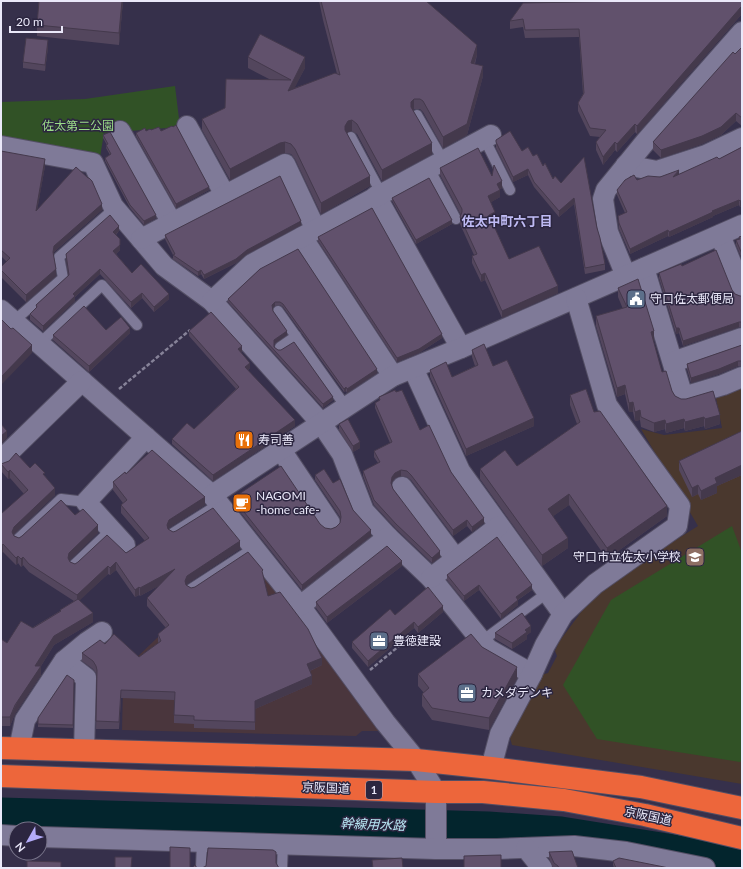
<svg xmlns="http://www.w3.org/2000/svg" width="743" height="869" viewBox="0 0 743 869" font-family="Lato,'Noto Sans JP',sans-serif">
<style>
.industrial{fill:#4a363d}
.education{fill:#4a382e}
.green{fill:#315226}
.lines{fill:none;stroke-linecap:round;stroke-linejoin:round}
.river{stroke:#03252d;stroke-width:31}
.lane-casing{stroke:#534e64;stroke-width:12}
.street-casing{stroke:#534e64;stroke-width:22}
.highway-casing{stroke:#534e64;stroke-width:24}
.path{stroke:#868298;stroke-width:2.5;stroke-dasharray:4 2;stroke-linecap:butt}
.lane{stroke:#7f7a98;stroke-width:10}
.street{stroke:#7f7a98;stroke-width:20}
.highway{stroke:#ed663b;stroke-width:22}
.wall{fill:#53465d}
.shaded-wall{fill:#44394c}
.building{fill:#61516c;stroke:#44394c}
.labels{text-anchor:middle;stroke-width:3;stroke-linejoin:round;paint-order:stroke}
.shield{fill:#2c2640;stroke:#b1aec2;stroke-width:1}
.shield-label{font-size:11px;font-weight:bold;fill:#eae8f9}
.park-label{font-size:12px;fill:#9adb87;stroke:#2c2640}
.poi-label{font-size:12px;fill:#eae8f9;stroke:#2c2640;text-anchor:start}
.street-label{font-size:12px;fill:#eae8f9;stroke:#2c2640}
.neighbourhood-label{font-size:13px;font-weight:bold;fill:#bfbbf4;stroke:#2c2640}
.water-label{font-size:13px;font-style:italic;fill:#b8e8f5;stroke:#2c2640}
</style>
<rect width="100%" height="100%" fill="#36304b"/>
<path class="industrial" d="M269,576L384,731H362L356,736L122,730L123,685L134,660L157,638L188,617L230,601Z"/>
<path class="education" d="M742,382V784L512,745L510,738L541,675L548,673L557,656L555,651L559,642L598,589L698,526L641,429L664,435L722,428L715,393Z"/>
<g class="green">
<path d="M175,86L180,127L104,133L100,157L1,136V102L85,99Z"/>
<path d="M732,526L742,553V760L740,762L597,739L563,685L611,600Z"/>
</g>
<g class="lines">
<path class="river" d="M1,813L488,827L561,832L692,853L742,866"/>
<g class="lane-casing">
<g id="lane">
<path d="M417,115L443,160"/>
<path d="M351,137L381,193"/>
<path d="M484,138L510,190"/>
<path d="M429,168L456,219"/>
<path d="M278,311L346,407"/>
<path d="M14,321L63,278L59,257L115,208"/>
<path d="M39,344L102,285L137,325"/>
<path d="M280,347L296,336"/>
<path d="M173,533L219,504"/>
<path d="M18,539L61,499L86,502"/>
<path d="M74,565L111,530"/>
<path d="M191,589L254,548"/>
<path d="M482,641L547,593"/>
<path d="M201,868L202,842"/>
<path d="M282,868L283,844"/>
</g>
</g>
<g class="street-casing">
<g id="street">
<path d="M187,126L225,195"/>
<path d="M120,131L172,223"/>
<path d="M1,146L93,163L113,206L164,266L212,301L321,423L342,454L364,511L388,537L431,578L488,649L532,674"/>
<path d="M626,165L657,171L706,155L742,138"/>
<path d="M376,196L461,348"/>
<path d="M720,235L742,290"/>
<path d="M302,237L393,376"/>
<path d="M141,239L285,164L316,230"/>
<path d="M644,268L683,397L723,385L742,377"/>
<path d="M626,276L608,232L603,199L606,190L646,141L742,32"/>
<path d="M212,301L252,264L491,135"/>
<path d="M1,310L212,495L300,606L385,722L416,760L436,792V849"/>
<path d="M673,362L742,338"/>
<path d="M413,368L460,471L563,614"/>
<path d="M281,450L330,523"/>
<path d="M1,460L82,381"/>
<path d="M402,487L456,559"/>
<path d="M212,495L393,376L461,348L742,225"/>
<path d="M125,545L86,502L146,437"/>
<path d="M431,578L499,526"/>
<path d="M300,606L388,537"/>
<path d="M64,661L86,678L84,751"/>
<path d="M19,749L25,720L64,661L87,642L102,632"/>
<path d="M491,768L500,734L532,674L545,645L563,614L595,584L677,526L680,506L607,405L576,298"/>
<path d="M1,835L16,836"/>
<path d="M40,837L436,849H497L574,846L626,852L705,868"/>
<path d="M526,848L542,868"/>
</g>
</g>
<g class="highway-casing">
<g id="highway">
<path d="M1,748L416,760L491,768L641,787L742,808"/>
<path d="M1,776L436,792H483L564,800L645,815L742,838"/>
</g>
</g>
<g class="path">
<path d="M119,389L190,330"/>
<path d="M370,670L410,637"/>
</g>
<use href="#lane" class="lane"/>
<use href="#street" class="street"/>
<use href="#highway" class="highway"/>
</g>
<g class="wall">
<path d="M39,1H123L119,45L37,36V25Z"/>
<path d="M319,1H426L477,55L475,64L483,76L467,135L443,148L423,112L420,109H414L413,110L432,154L382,181L357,134L352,131L348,132L347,133L370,186L321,214L295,159L291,154L285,153L280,154L230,180L202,130V119L225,108L271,80L248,68V57L305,68L294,88L337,74L323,20Z"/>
<path d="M742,1V15H741L637,134L635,132L617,152L615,150L603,165L596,150V142L600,137L590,136L578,111V103L583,94L579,37L525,38L523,27L510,29V21L523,3Z"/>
<path d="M48,47L45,71L23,68V62Z"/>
<path d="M742,47V126L736,121L721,135L702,144L661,158L653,150V142Z"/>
<path d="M151,130L161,131L209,190L176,208L136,136V133Z"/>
<path d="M103,135L156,218L144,225L130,208L105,161V158L110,155L106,148L107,145L103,138Z"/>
<path d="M496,140L522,151L533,156L543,166L553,179L555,176L597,228L605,264V270L585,274L574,204L559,217L534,187L528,175L513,182L496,148Z"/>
<path d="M742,147V206L740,207L739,205L713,216V217L669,237L668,236L630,254L619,229L618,216L625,213L617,195V190L637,180L679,174L719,159Z"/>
<path d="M1,151L45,166L37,210H102L54,252L53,256L56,276L26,302L1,277V267L7,262L1,256Z"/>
<path d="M440,168L492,176L502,188L500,189V197L491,202L495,220L492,221L509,259L558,293L502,318L485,280L481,282L472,263V256L474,255L460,224V217L461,215L440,175Z"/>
<path d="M392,198L452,224L416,244L392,201Z"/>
<path d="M301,225L247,254L236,263L204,279L201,274L198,276L173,259V255L165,239V235Z"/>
<path d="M119,231L116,235L120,250L116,254L132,273L169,299L154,312L142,298L131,308L100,274L75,297V301L43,331L30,320V314L36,309V305L68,276L66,259V254Z"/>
<path d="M742,236V259L736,245V240L739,239V237Z"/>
<path d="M318,237L442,338L419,353L397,362L318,241Z"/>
<path d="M682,266L732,290L735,294L740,296H742V327H739L683,346L679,333L676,334L659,278V273Z"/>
<path d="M260,269L377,373L347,393L346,391L344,392L283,307L280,305L275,306L272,308L273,311L287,335L274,344V347L333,400L323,408L228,302V299Z"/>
<path d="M618,288L654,340H653L662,372L672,391L675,396L720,424L705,429L704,426L685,431L684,428L666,433L665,429L654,432L641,427L640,420L635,421L633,412H629L625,394L617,397L596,326V316L623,309L618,297Z"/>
<path d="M106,330L130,333L89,372L53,340V335Z"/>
<path d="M189,331L242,351L241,352L250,368L248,370L295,426L213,481L172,444V439L194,429L236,389L189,336Z"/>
<path d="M742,345V366H738L719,374L691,383L687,369V364Z"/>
<path d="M472,350L493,366L534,426L466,456L430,377V370L452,377L475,366L472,357Z"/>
<path d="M570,395L594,412L667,516L607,559L569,505L553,516L568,548L542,566L480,479V469L517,466L577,424L570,405Z"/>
<path d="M379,397L420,430L451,472L484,523L472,532L467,526L453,536L411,480L407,477L401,476L395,478L392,482L391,484L393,489L440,557L432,563L396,529L374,505L363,476V471L378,463L374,457V451L390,443L375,408V403L379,401Z"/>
<path d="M339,424L360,448L353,452L339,430Z"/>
<path d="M742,431V475L717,486V493L701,500L698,494L692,497L679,470V461Z"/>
<path d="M1,463L30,468L45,476L55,495L14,534V536L19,538L75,515L98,533L69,561L70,562L75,564L126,553L145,541L121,513V505L123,503L113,490V482L126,474L205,505L169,528L168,529L173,532L240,549L187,584L186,585L191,588L263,575L268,596L322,665L310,671L312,684L255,709V730L194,728V724L174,723V700L121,698L119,729H96L97,677L96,673L93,669L82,661V653L105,644L139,657L158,643V634L166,628L147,606V598L160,585L140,596L139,595L135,597L116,570L110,575L108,574L79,600L93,622L54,645L41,666V675L15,714L10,726H1V639L7,643L60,611V610L74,601L29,572L23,565L21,567L18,563L16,565L3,552L2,513L24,494L10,478L8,479L1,471Z"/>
<path d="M315,475L333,483L353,510L371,536L302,590L233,503V498L325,528L331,529L336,527L340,523L341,520L340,517L315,480Z"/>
<path d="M402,566L327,623L316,608V602Z"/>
<path d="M447,575L532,590L518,600V605L501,619L479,590L464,601L447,580Z"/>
<path d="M443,612L418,633L414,628L368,667L352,648V642L395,615Z"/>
<path d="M531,632L527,635V639L512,649L495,639V633Z"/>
<path d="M482,647L517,678L489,730L432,720L422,706V694L424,693L418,686V674Z"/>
<path d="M74,680L73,728L38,727V718Z"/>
<path d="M549,852L578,868H553L549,858Z"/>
<path d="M613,861L669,868H614L613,865Z"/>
</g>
<g class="shaded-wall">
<path d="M122,1H123L119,45V33Z"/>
<path d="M741,7V15L637,134V126Z"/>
<path d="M48,40V47L45,71V65Z"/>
<path d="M477,45V55L471,73V63Z"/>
<path d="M305,57V68L288,101V91Z"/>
<path d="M483,66V76L467,135L443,148V137Z"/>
<path d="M414,99V109L411,112V102Z"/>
<path d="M736,113V121L721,135L702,144L661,158V150Z"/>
<path d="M352,120V131L348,132L345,136V126L348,121Z"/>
<path d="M635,124V132L617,152V144Z"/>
<path d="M285,142V153L280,154L230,180V169L280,143Z"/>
<path d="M615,142V150L603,165V157Z"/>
<path d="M432,143V154L382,181V170Z"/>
<path d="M45,159V166L36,217V211Z"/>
<path d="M528,169V175L513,182V177Z"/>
<path d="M679,170V176L673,177Z"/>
<path d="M370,176V186L321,214V203Z"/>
<path d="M502,181V188L497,191V184Z"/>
<path d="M209,187V190L176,208V204Z"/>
<path d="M500,190V197L488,204V196Z"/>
<path d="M574,198V204L559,217V211Z"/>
<path d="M739,200V205L713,216V217L669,237V232L712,211Z"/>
<path d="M742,200V206L740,207V201Z"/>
<path d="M102,204V210L54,252L53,258V252L54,246Z"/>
<path d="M495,212V220L489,222V215Z"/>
<path d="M156,215V218L144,225V221Z"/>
<path d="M452,220V224L416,244V240Z"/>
<path d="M301,221V225L247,254L236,263L204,279V275L247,250Z"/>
<path d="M119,226V231L113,237V232Z"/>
<path d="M668,230V236L630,254V249Z"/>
<path d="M120,245V250L113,257V251Z"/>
<path d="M56,269V276L26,302V295Z"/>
<path d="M100,269V274L75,297V301L43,331V326L73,294Z"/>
<path d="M201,270V274L198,276V272Z"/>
<path d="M485,273V280L481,282V275Z"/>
<path d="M558,286V293L502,318V311Z"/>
<path d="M142,293V298L131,308V302Z"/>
<path d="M169,294V299L154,312V307Z"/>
<path d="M275,302V306L272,309V305Z"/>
<path d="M739,322V327L683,346V341Z"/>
<path d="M130,328V333L89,372V366Z"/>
<path d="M676,328H679V333L676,334Z"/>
<path d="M287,331V335L274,344V340Z"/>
<path d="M654,331V340L651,341V332Z"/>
<path d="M442,334V338L419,353L397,362V358Z"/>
<path d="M32,345V353L1,385V377Z"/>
<path d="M242,346V351L238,354V349Z"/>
<path d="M738,361V366L719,374L691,383V378Z"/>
<path d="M250,363V368L245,372V367Z"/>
<path d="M377,369V373L347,393V389Z"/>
<path d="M625,385V394L617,397V388Z"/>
<path d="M346,387V391L344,392V389Z"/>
<path d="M333,397V400L323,408V404Z"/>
<path d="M633,402V412H629V403Z"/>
<path d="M640,410V420L635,421V412Z"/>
<path d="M720,415V424L705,429V419Z"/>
<path d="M704,417V426L685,431V422Z"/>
<path d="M534,418V426L466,456V449Z"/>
<path d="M684,419V428L666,433V424Z"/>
<path d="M295,420V426L213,481V475Z"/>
<path d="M665,420V429L654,432V423Z"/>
<path d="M7,431V438L1,444V436Z"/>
<path d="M360,442V448L353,452V446Z"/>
<path d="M742,465V475L717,486V493L701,500V491L715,478Z"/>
<path d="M10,470V478L8,479V472Z"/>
<path d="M401,470V476L395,478L392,482L391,488L392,477L395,473Z"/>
<path d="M698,485V494L692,497V488Z"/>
<path d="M55,488V495L14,534L12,540V532L14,527Z"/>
<path d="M569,494V505L548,520V509Z"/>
<path d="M205,497V505L169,528L167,533V525L169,520Z"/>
<path d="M667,506V516L607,559V548Z"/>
<path d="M484,518V523L472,532V527Z"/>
<path d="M467,520V526L453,536V530Z"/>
<path d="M98,525V533L69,561L68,566V558L69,553Z"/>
<path d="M371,530V536L302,590V585Z"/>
<path d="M568,538V548L542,566V555Z"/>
<path d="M240,541V549L187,584L185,589V581L187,576Z"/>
<path d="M3,544V552L1,554V546Z"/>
<path d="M440,551V557L432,563V558Z"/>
<path d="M18,556V563L16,565V558Z"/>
<path d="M23,557V565L21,567V559Z"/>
<path d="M402,561V566L327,623V617Z"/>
<path d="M116,562V570L110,575V568Z"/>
<path d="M108,566V574L77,603V595Z"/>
<path d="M175,569V577L140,596V588Z"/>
<path d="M479,585V590L464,601V596Z"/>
<path d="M532,585V590L516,601V597Z"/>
<path d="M139,587V595L135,597V590Z"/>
<path d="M518,600V605L501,619V614Z"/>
<path d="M443,606V612L418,633V627Z"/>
<path d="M93,613V622L54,645L41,666V675L15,714L10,726V717L35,666L54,636Z"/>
<path d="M414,622V628L368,667V661Z"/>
<path d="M531,626V632L527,635V639L512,649V643L525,630Z"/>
<path d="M322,658V665L307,672V664Z"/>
<path d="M517,667V678L489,730V718Z"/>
<path d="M312,676V684L255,709V730V701Z"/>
<path d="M121,690V698L119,729V722Z"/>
</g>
<g class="building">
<path d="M39,1H122L119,33L37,25Z"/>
<path d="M321,1H426L477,45L471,63L483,66L467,124L443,137L423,101L420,99H414L411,102V107L432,143L382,170L357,124L352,120L348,121L345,126V130L370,176L321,203L295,149L291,144L285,142L280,143L230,169L202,119L225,108L226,79L291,80L248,57L260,34L305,57L288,91L335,73L340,75Z"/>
<path d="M632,1H742V7H741L637,126L635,124L617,144L615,142L603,157L596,142L606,130L590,128L578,103L584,93L579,29L525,30L523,19L510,21L523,3Z"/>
<path d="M26,38L48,40L45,65L23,62Z"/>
<path d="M742,47V118L736,113L721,127L702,136L661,150L653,142L733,52L735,54Z"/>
<path d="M176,125L209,187L176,204L136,133L145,128L146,131L150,129L151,130L159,127L161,131L172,126L173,127Z"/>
<path d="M510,131L522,151L528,147L533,156L537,154L543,166L545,163L553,179L555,176L561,183L584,157L597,228L600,238L605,264L585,268L574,198L559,211L534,182L528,169L513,177L496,142V140Z"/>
<path d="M110,132L156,215L144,221L130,205L105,158L111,154L106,145L108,144L103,135Z"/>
<path d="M742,147V200L740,201L739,200L712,211L713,212L669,232L668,230L630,249L619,223L618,216L627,212L617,190L625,180L634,175L637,180L648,176L660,177L679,170L673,177L717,157L719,159Z"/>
<path d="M478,148L492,176L494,165L502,181L497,184L500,190L488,196L495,212L489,215L509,259L539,246L558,286L502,311L485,273L481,275L472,256L477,254L460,217L462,212V209L440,168Z"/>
<path d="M1,151L45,159L36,211L76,167L88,178H89L92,181L102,204L54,246L53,252L56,269L26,295L1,270V267L10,258L1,250Z"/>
<path d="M280,176L301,221L247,250L236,259L204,275L201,270L198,272L173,255L175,254L165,235Z"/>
<path d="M429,178L452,220L416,240L392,198Z"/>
<path d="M372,208L442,334L419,349L397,358L318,237Z"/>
<path d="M110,215L119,226L113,232L120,239V245L113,251L132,273L141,264L169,294L154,307L142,293L131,302L100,269L73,294L75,296L43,326L30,314L37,307L36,305L69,275L66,254Z"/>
<path d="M742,236V254L736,240L740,239L739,237Z"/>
<path d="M298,249L377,369L347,389L346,387L344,389L283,304L280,302H275L272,305L273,311L287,331L274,340V347L278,350H281L294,342L333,397L323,404L228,299L260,269Z"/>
<path d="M716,250L732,290L735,294L740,296H742V322H739L683,341L679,328H676L659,273L681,264L682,266Z"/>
<path d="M638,279L654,331L651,332L662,372L666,371L672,391L675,396L681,399H686L713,391L720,415L705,419L704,417L685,422L684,419L666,424L665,420L654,423L641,417L640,410L635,412L633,402L629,403L625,385L617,388L596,316L627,307L618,288Z"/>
<path d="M84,306L106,330L121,317L130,328L89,366L53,335Z"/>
<path d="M211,312L242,346L238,349L250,363L245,367L295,420L213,475L172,439L187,423L194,429L239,387L189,331Z"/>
<path d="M1,319L11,329L13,328L32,345L1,377Z"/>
<path d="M484,344L493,366L507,360L534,418L466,449L430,370L446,362L452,377L478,365L472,350Z"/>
<path d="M742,345V361H738L719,369L691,378L687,364Z"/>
<path d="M586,389L594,412L600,411L667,506L607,548L569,494L548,509L568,538L542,555L480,469L505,450L517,466L580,422L570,395Z"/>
<path d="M395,390L396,392L402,390L420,430L429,425L451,472L484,518L472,527L467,520L453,530L411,475L407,471L401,470L395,473L392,477L391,483L393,489L440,551L432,558L396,524L374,500L363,471L380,462L374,451L392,442L375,403L380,400L379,397Z"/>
<path d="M348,419L360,442L353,446L339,424Z"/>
<path d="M1,424L7,431L1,436Z"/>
<path d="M742,431V465L715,478L717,483L701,491L698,485L692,488L679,461Z"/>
<path d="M152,450L205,497L169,520L167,525L168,529L173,532L176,531L213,508L240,541L187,576L185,581L186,585L191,588L195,587L248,552L263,570L262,571L268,596L280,592L308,629L322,658L307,664L312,676L255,701V722L194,720V716L174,715L175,692L121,690L119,722L96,721L97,670L96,666L93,661L82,653L100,640L105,644L114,634L139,657L161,641L158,634L169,625L147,598L175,569L140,588L139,587L135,590L116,562L110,568L108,566L77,595L29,564L23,557L21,559L18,556L16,558L3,544L1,546V511L2,513L28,490L10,470L8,472L1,464L9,461L16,453L30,468L35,463L45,473L43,474L55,488L14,527L12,532L14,536L19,538L22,536L61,500L75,515L83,509L98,525L69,553L68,558L70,562L75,564L78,562L107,535L126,553L149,538L121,505L127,500L113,482L125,472L126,474Z"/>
<path d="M281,466L320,524L325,528L331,529L336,527L340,523L341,517L340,511L315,475L324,469L333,483L340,479L353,510L371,530L302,585L233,498Z"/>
<path d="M497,537L532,585L516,597L518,600L501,614L479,585L464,596L447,575Z"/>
<path d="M387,546L402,561L327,617L316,602Z"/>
<path d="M428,587L443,606L418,627L414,622L368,661L352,642L390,609L395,615Z"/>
<path d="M78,599L93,613L54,636L35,666H41L15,705L10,717H1V639L7,643L21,621L33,628L61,611L60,610Z"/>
<path d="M522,613L531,626L525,630L527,632L512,643L495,633Z"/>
<path d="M471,634L482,647L517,667L489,718L432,708L422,694L429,688L418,674Z"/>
<path d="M67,675L74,680L73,725L38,724V718Z"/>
<path d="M170,847L190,848V868H170Z"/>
<path d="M208,848L273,850L276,852V863L279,868H202L206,866Z"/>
<path d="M572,851L578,868H559L558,866L554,863L549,852Z"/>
<path d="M501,855V868H464V856Z"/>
<path d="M115,857H132L131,868H115Z"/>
<path d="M402,858L403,868H373L372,860Z"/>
<path d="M619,858L669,868H616L613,861Z"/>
<path d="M27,861L61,862V868H27Z"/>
<path d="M195,865L197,868H198H192Z"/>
</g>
<defs>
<g id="civic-square" transform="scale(1)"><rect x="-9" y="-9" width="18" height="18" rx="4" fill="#5c6f8a" stroke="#2c2640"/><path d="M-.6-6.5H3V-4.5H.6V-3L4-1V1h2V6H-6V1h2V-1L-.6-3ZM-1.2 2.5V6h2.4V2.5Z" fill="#fff"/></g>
<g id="restaurant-square" transform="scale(1)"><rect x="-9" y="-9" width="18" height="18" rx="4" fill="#e8710a" stroke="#2c2640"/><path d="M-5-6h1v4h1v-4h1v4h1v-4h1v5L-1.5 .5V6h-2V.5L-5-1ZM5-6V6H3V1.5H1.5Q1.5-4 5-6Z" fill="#fff"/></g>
<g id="cafe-square" transform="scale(1)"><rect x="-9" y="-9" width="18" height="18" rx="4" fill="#e8710a" stroke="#2c2640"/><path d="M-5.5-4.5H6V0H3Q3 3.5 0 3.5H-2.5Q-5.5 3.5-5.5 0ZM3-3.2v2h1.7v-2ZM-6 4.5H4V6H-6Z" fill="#fff"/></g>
<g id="school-square" transform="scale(1)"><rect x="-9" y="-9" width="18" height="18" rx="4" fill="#8d6e63" stroke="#2c2640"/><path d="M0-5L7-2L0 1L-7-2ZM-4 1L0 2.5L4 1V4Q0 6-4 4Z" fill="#fff"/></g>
<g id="office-square" transform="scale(1)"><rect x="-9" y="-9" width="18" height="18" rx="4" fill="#5c6f8a" stroke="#2c2640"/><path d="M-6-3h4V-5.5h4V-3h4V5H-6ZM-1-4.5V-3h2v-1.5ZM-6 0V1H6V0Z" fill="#fff"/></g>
</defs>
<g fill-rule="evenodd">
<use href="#civic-square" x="636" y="299"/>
<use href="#restaurant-square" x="244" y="440"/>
<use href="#cafe-square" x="242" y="503"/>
<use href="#school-square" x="695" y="557"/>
<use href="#office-square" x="379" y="641"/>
<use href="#office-square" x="467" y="693"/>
</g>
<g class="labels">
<rect class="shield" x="366" y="781" width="16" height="18" rx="3"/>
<g class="shield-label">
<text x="374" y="794">1</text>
</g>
<g class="park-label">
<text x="78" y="130">佐太第二公園</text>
</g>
<g class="poi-label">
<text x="650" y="303">守口佐太郵便局</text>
<text x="258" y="444">寿司善</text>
<text x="256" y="500">NAGOMI<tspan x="256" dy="14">-home cafe-</tspan></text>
<text x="681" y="561" text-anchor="end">守口市立佐太小学校</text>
<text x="393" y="645">豊徳建設</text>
<text x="481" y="697">カメダデンキ</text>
</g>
<g class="street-label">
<text transform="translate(326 788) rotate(2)" y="4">京阪国道</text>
<text transform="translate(648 816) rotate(12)" y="4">京阪国道</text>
</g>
<g class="neighbourhood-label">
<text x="507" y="226">佐太中町六丁目</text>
</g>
<g class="water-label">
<text transform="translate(373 824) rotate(2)" y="5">幹線用水路</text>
</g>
</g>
<rect width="743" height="869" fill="none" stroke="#eae8f9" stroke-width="4"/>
<g transform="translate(28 841) rotate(231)"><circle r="19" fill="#2c2640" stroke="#78748a"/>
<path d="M0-3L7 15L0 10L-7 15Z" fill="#b4acf9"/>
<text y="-6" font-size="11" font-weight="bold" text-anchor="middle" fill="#eae8f9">N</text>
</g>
<path d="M10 26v6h52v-6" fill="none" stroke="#eae8f9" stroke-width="2"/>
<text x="16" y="26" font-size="12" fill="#eae8f9" stroke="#2c2640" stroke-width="3" paint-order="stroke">20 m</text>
</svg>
